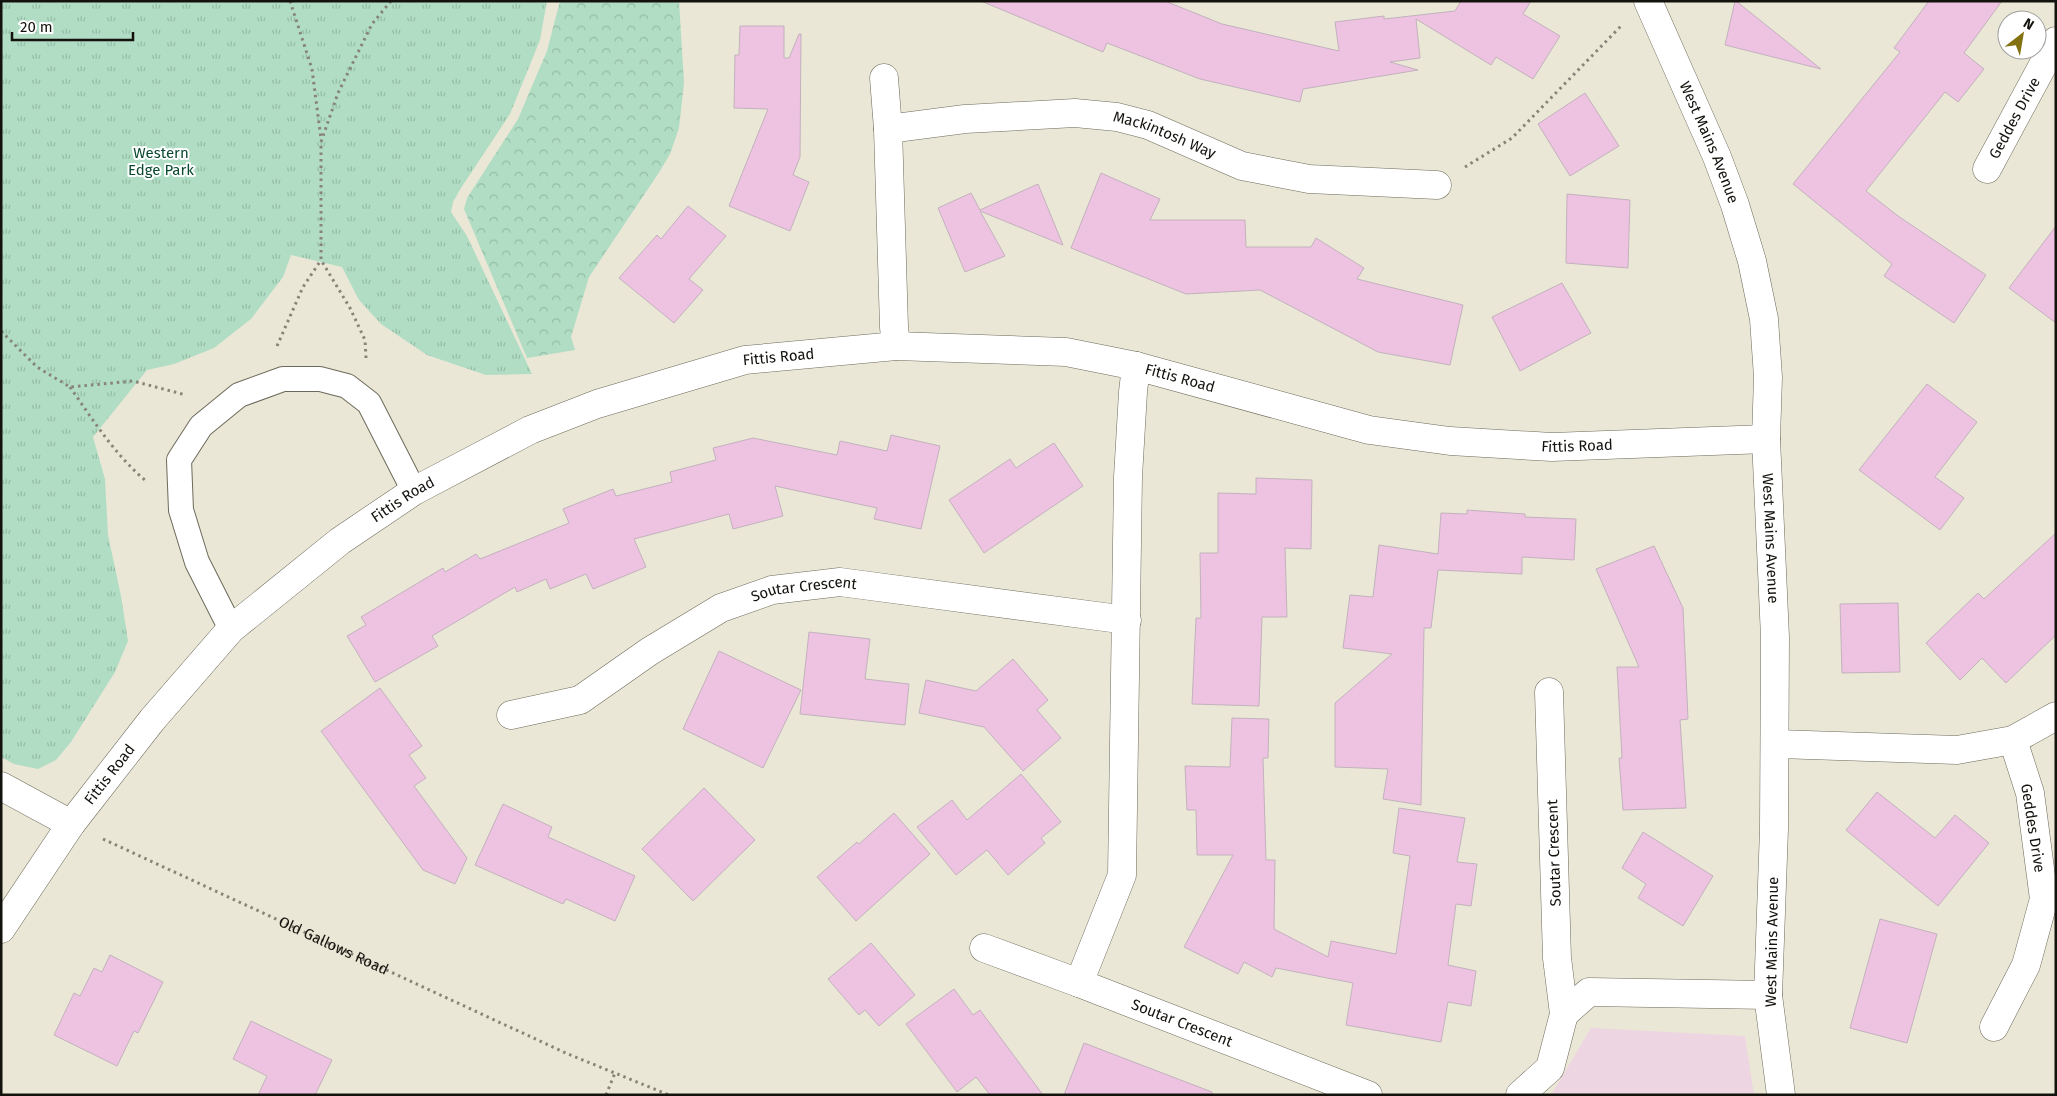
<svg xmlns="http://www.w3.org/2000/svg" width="2057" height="1096" viewBox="0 0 2057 1096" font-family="'Fira Sans',sans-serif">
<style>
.commercial{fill:#edd5e1}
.forest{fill:url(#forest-crowns)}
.park{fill:url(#park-tufts)}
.building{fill:#eec2e1;stroke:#c2b2bd}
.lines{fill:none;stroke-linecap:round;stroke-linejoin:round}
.lane-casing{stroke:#6d6a5b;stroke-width:26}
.street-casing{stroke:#6d6a5b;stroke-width:29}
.secondary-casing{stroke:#6d6a5b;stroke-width:29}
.path{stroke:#878479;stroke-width:3;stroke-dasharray:2.5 4;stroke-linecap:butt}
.lane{stroke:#fff;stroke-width:24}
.street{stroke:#fff;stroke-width:28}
.secondary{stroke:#fff;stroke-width:28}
.labels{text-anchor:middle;stroke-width:4;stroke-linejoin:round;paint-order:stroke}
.street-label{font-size:15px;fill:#14120d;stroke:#fff}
.park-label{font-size:15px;fill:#0b4930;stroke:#fff}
</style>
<defs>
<pattern id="forest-crowns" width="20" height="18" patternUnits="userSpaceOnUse" patternTransform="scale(1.25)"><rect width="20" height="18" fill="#b0ddc4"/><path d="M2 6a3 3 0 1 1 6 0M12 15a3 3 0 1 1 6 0" fill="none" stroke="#96bda7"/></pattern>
<pattern id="park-tufts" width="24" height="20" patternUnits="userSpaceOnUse" patternTransform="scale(1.25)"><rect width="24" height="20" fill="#b0ddc4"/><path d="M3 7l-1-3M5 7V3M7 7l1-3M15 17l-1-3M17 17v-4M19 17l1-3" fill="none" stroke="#96bda7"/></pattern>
</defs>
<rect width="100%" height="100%" fill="#ebe7d6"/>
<path class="commercial" d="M1591,1028L1745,1036L1754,1095H1551Z"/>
<path class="forest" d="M560,1H679L684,83L679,128L670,154L660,171L589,277L571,337L575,350L527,358L464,209L467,198L518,119L547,51Z"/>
<path class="park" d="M1,1H547L540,40L510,114L461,188L453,202L451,212L467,236L532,374L486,375L427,355L381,324L359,300L342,267L291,255L283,277L251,319L214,348L174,364L147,370L93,437L105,479L108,535L121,596L128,641L115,672L71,742L56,760L38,769L14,764L1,757Z"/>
<g class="building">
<path d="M981,1H1165L1222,24L1339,51L1335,22L1384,16V19L1455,11L1461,1H1531L1523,14L1560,36L1533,79L1496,57L1491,65L1416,19L1420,58L1390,62L1418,70L1303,89L1300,102L1200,79L1107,43L1103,52Z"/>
<path d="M1735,1H1736L1821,69L1725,45Z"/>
<path d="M1929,1H2002L1964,53L1984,69L1958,102L1945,92L1866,191L1898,216L1986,275L1954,323L1884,276L1892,264L1793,184L1900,52L1894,48Z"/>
<path d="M740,26H784V58H789L799,34H801L800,157L793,175L809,182L790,231L729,206L768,109L734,108L735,55H739Z"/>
<path d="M1585,93L1619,146L1570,176L1538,124Z"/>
<path d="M1101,173L1160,199L1150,220H1245L1246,247H1311L1316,238L1364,268L1357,279L1463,305L1450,365L1378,352L1260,290L1186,294L1071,248Z"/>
<path d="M1038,184L1063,245L980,211L1005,256L965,272L938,208L971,193L980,210Z"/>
<path d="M1567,194L1630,200L1628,268L1566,263Z"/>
<path d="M688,206L726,236L689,279L703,290L674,323L619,278L657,235L661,239Z"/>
<path d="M2056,226V323L2009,288Z"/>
<path d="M1562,283L1591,333L1520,371L1492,317Z"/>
<path d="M1927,384L1977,422L1935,477L1964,498L1940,530L1859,470Z"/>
<path d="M891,435L940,446L921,529L874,519L877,508L775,486L783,516L733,529L729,514L634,539L646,567L593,589L586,574L550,589L546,579L517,592L515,587L432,636L438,646L375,682L347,636L366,625L361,617L443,568L445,572L476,554L480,559L569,523L563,509L613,489L616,496L672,482L670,472L716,460L713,448L753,438L837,455L840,441L887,451Z"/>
<path d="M1054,443L1083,486L984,553L949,500L1010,459L1016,468Z"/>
<path d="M1256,478L1312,480L1311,549L1285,548L1287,617H1262L1259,706L1192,704L1196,618H1201L1200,553H1218V493L1256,494Z"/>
<path d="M1467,510L1525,514V517L1576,519L1574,560L1522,557V574L1438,570L1431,628H1424L1421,805L1383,799L1388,769L1335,767V703L1392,654L1343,648L1350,595L1373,597L1379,545L1438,554L1441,513L1467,514Z"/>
<path d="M2056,533V635L2006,683L1982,658L1960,680L1926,643L1978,593L1984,599Z"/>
<path d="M1654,546L1683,608L1688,719L1680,720L1686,808L1623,810L1619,758H1622L1617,667H1639L1596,569Z"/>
<path d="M1898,603L1900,672L1842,673L1840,604Z"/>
<path d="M809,632L870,639L865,679L909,684L905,725L800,714Z"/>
<path d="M719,651L801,690L763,768L683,729Z"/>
<path d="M1013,659L1048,700L1037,710L1061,738L1023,771L984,727L919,713L926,680L976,691Z"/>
<path d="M380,688L422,746L409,755L426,778L414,786L467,858L455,884L423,870L321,731Z"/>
<path d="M1232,718L1269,719L1268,758H1263L1266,860H1275L1274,929L1328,957L1331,941L1396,954L1410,856L1393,853L1399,808L1465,818L1457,862L1477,864L1471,906L1456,904L1448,965L1476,971L1471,1006L1448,1002L1441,1042L1346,1025L1353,983L1276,968L1272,977L1244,962L1238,974L1184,947L1233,855H1197L1196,810H1187L1185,766L1230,767Z"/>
<path d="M1021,774L1061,822L1041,838L1045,843L1008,875L987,850L956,875L917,827L952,800L967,820Z"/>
<path d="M704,788L755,840L693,901L642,849Z"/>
<path d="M1877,792L1935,838L1955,815L1989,843L1938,906L1846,830Z"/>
<path d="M503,804L552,827L548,837L635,876L615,921L566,899L563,904L475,865Z"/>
<path d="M894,813L930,854L856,921L817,877L857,842L859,844Z"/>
<path d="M1643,832L1713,876L1683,926L1638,898L1646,884L1622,868Z"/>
<path d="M1880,919L1937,934L1907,1043L1850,1028Z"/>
<path d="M871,943L915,995L879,1026L865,1010L859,1015L828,979Z"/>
<path d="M110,955L163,982L138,1033L134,1031L117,1066L54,1035L74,993L80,996L94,968L102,972Z"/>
<path d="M954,989L973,1015L980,1010L1043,1095H990L976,1077L957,1092L906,1024Z"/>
<path d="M251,1021L332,1060L315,1095H258L267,1076L233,1059Z"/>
<path d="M1084,1043L1212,1092V1095H1064Z"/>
</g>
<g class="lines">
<g class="lane-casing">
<path id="lane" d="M231,629L197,562L181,510L179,460L201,426L239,395L283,379H320L347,386L369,403L414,491"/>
</g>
<g class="street-casing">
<g id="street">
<path d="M884,78L888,129"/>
<path id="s2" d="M1987,169L2056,41"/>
<path id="s3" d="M896,346L894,327L888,129L965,119L1075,113L1117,117L1148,125L1242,166L1309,179L1437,185"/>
<path id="s4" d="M1136,366L1133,392L1128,477L1122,875L1079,983L1368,1095"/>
<path id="s5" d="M511,715L580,700L650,651L721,608L772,590L840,582L1127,620"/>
<path d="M1775,744L1957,750L2013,740L2056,716"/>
<path d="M1,786L71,824"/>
<path d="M984,948L1079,983"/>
<path d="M1564,1014L1589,992L1768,995"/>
<path d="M1994,1027L2026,965L2044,899L2030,793L2013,740"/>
<path d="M1520,1095L1550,1068L1564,1014L1557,958L1549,692"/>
</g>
</g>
<g class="secondary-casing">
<g id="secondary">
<path id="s6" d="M1648,1L1717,157L1735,205L1752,261L1764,319L1768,377L1766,439L1775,637L1774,829L1768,995L1781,1095"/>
<path id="s7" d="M1,929L71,824L152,720L231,629L340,541L414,491L530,430L597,404L745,360L896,346L1066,352L1136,366L1369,430L1450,441L1552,447L1766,439"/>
</g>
</g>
<g class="path">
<path d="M290,1L312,69L321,139"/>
<path d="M1465,167L1512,138L1621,26"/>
<path d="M1,331L37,367L70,387L133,381L186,395"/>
<path d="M277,346L303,287L321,260"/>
<path d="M366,358L365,340L350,308L321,260V142L338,93L372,24L391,1"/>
<path d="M70,387C93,420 115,455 146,481"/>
<path id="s1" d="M103,839L568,1054L669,1095"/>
<path d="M606,1095L615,1073"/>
</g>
<use href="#lane" class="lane"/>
<use href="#street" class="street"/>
<use href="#secondary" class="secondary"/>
</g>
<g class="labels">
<g class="street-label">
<text dy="5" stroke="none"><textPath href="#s2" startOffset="58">Geddes Drive</textPath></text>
<text dy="5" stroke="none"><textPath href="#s3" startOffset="498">Mackintosh Way</textPath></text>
<text dy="5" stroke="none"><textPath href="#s6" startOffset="154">West Mains Avenue</textPath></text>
<text dy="5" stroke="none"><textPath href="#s7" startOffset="999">Fittis Road</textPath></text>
<text dy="5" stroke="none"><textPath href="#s7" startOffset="1404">Fittis Road</textPath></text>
<text dy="5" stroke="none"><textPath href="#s7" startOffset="1809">Fittis Road</textPath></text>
<text dy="5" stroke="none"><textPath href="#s7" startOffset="594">Fittis Road</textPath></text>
<text dy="5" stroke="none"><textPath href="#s6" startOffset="559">West Mains Avenue</textPath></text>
<text dy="5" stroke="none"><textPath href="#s5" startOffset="325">Soutar Crescent</textPath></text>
<text dy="5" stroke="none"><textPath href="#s7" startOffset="189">Fittis Road</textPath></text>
<text transform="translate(2033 828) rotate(81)" y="5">Geddes Drive</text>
<text transform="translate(1554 853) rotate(-92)" y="5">Soutar Crescent</text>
<text transform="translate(1772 942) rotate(-89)" y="5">West Mains Avenue</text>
<text dy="5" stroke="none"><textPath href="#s1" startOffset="254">Old Gallows Road</textPath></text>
<text dy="5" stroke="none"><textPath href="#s4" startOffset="736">Soutar Crescent</textPath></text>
</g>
<g class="park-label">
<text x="161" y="158">Western<tspan x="161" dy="17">Edge Park</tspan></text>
</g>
</g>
<rect width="2057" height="1096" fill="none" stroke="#14120d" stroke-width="5"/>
<g transform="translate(2022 35) rotate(31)"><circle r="24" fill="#ffffff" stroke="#a1a09e"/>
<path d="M0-4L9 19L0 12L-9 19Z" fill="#837111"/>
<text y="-8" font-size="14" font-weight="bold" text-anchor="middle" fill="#14120d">N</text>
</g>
<path d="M12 32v8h121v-8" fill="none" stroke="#14120d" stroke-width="2.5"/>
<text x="20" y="32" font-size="15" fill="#14120d" stroke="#ffffff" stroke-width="4" paint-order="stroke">20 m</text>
</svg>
